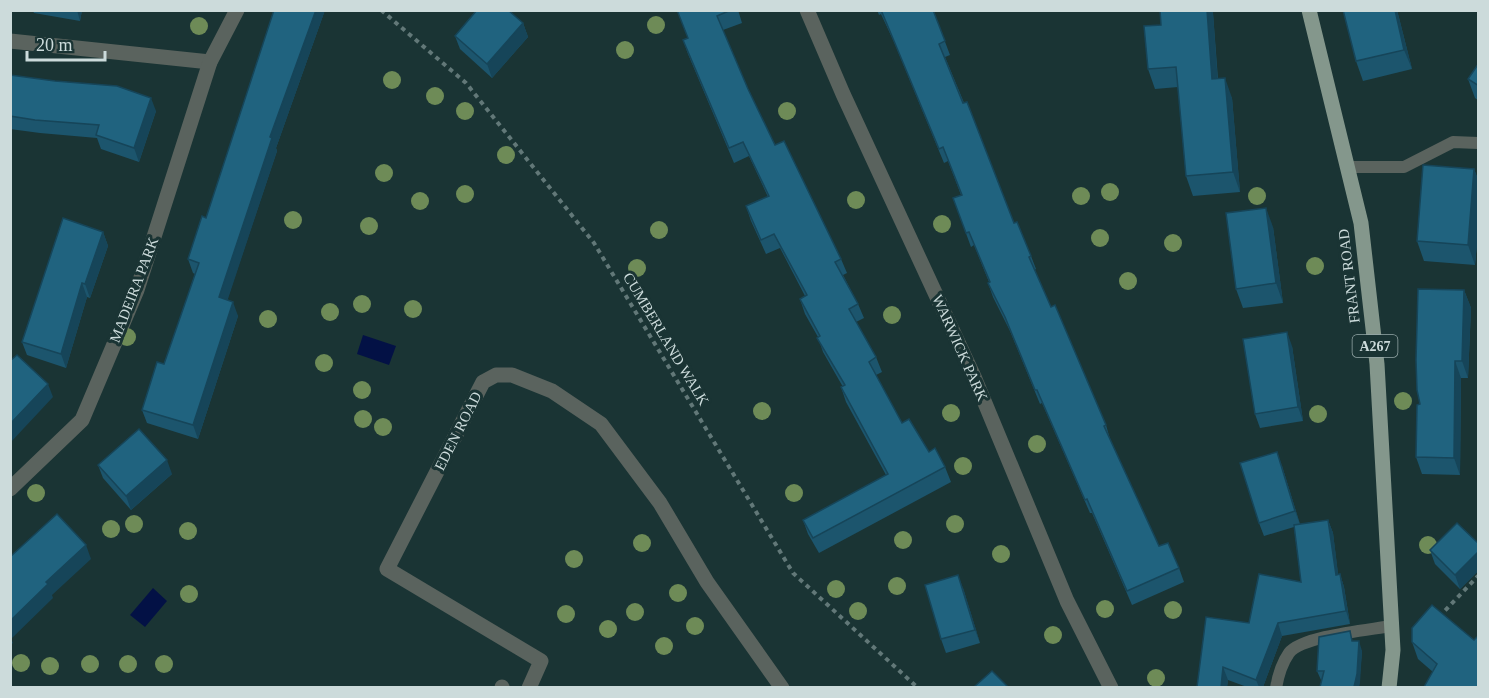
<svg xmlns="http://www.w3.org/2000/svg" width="1489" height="698" viewBox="0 0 1489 698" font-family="'Times New Roman',serif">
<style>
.water{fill:#031145}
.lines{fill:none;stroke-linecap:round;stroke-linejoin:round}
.path{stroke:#627878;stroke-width:4;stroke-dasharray:4.5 4.5;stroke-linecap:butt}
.service{stroke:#5a635e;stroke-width:12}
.minor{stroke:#5a635e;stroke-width:15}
.primary{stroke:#84978c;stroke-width:15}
.tree{fill:#6e8b57}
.wall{fill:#1c556d}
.shaded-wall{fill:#164559}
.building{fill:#20637f;stroke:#164559;stroke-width:1.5}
.labels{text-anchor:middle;stroke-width:6;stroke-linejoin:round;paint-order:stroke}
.shield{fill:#1a3434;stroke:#97a9a9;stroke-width:1.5}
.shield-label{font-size:14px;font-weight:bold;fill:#ccdbdb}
.street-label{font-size:15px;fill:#ccdbdb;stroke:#1a3434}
</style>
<rect width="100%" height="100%" fill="#1a3434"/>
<g class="water">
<path d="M363,335L396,346L389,365L357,354Z"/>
<path d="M153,588L167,601L145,627L130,615Z"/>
</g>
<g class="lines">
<g class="path">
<path d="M381,10L466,83L594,243L793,573L918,688"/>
<path d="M1439,617L1478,576"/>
</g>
<g class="service">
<path d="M1347,167H1404L1453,142L1478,143"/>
<path d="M1276,688C1278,676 1282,663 1289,653C1302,636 1369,630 1391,626"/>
</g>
<g class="minor">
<path d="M807,10L843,94L975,379L1067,601L1111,688"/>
<path d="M10,41L210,62"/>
<path d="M10,489L82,420L137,290L210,62L237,10"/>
<path d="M502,688V687"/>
<path d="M529,688L541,661L387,569L483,382L496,375H512L552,391L601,424L660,503L707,582L782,688"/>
</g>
<path class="primary" d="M1309,10L1361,223L1377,364L1393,650L1389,688"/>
</g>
<g class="tree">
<circle cx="656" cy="25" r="9"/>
<circle cx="199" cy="26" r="9"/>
<circle cx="625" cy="50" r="9"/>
<circle cx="392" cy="80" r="9"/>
<circle cx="435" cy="96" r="9"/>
<circle cx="465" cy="111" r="9"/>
<circle cx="787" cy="111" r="9"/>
<circle cx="506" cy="155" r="9"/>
<circle cx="384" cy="173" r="9"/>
<circle cx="1110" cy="192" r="9"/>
<circle cx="465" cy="194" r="9"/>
<circle cx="1081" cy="196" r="9"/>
<circle cx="1257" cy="196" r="9"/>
<circle cx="856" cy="200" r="9"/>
<circle cx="420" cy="201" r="9"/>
<circle cx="293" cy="220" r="9"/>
<circle cx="942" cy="224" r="9"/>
<circle cx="369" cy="226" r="9"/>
<circle cx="659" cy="230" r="9"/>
<circle cx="1100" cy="238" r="9"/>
<circle cx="1173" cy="243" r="9"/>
<circle cx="1315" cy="266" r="9"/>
<circle cx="637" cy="268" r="9"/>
<circle cx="1128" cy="281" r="9"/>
<circle cx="362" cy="304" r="9"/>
<circle cx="413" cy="309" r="9"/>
<circle cx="330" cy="312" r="9"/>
<circle cx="892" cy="315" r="9"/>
<circle cx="268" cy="319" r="9"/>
<circle cx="127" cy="337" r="9"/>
<circle cx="324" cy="363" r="9"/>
<circle cx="362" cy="390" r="9"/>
<circle cx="1403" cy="401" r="9"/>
<circle cx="762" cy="411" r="9"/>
<circle cx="951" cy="413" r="9"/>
<circle cx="1318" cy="414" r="9"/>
<circle cx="363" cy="419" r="9"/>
<circle cx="383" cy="427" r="9"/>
<circle cx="1037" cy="444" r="9"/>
<circle cx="963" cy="466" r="9"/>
<circle cx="36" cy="493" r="9"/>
<circle cx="794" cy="493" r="9"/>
<circle cx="134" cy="524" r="9"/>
<circle cx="955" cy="524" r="9"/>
<circle cx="111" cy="529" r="9"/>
<circle cx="188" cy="531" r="9"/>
<circle cx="903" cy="540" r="9"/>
<circle cx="642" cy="543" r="9"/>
<circle cx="1428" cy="545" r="9"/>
<circle cx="1001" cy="554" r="9"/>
<circle cx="574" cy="559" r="9"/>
<circle cx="897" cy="586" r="9"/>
<circle cx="836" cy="589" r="9"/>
<circle cx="678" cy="593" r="9"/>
<circle cx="189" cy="594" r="9"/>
<circle cx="1105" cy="609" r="9"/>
<circle cx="1173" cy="610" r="9"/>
<circle cx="858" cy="611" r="9"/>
<circle cx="635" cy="612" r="9"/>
<circle cx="566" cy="614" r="9"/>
<circle cx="695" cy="626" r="9"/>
<circle cx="608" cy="629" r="9"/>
<circle cx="1053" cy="635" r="9"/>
<circle cx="664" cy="646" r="9"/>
<circle cx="21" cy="663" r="9"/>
<circle cx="90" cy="664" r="9"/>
<circle cx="128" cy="664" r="9"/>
<circle cx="164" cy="664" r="9"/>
<circle cx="50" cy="666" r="9"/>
<circle cx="1156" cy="678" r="9"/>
</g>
<g class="wall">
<path d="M31,10H82L80,21L34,13L33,11Z"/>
<path d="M274,10H325L276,148L277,151L227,300L238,316L198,439L147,423L142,410L164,364L195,274L193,273L188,259L206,218Z"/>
<path d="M677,10H738L742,23L723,30L748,89L775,145L841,259L847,273L843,275L858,304L864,318L856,322L876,357L882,372L876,375L902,423L929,452L945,467L951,482L819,553L808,534L803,520L886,475L846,402L841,387H843L823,352L818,337L805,314L800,299L805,296L780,248L766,254L751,221L746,206L768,197L749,156L734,163L688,54L683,40L688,38Z"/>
<path d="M877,10H933L950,55L945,57L1014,223L1031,256L1036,269L1034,270L1106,425L1110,439L1159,546L1179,568L1184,582L1132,605L1092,513H1090L1042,403L1040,404L1010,331L993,297L988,283L989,282L974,245L971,247L953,198L961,195L948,161L944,163L894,42L881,14L879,15Z"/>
<path d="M1160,10H1212L1213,13L1218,79L1232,98L1240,192L1193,196L1186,176L1178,87L1155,89L1148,69L1161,25Z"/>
<path d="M1397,10L1412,69L1363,81L1356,61Z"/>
<path d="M523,23L528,37L492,78L460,49L455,36Z"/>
<path d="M1479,63V101L1475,98L1468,79Z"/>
<path d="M10,75L156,111L139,162L101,149L97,138L40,133L10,129Z"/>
<path d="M1474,169L1479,182V222L1475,265L1424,261L1417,241Z"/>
<path d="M1273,227L1283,303L1243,308L1236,289Z"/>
<path d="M103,232L108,246L90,298L87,297L66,368L27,355L22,342Z"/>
<path d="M1464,290L1471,308L1468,378H1461L1460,475L1422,474L1416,457L1420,404Z"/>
<path d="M1292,346L1303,421L1260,428L1255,414Z"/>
<path d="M98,465L172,474L131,510L103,478Z"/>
<path d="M1282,466L1300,524L1328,520L1333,533L1338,575L1340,574L1344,587L1350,624L1282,636L1263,687H1247L1228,680L1227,687H1197L1249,623L1301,582L1294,527L1264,536L1259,523Z"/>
<path d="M1479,544V570L1460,589L1435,564L1430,550Z"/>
<path d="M963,588L980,643L946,653L941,639Z"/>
<path d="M1474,640L1479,687L1433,672L1418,659L1412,642Z"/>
<path d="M1353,641L1362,651L1359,687H1320L1322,680H1321L1317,671Z"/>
</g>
<g class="shaded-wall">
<path d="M77,10H82L80,21Z"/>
<path d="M316,10H325L276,148L277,151L224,311L219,297L270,137Z"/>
<path d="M1207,10H1212L1213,13L1219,99L1212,79Z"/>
<path d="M1395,10H1397L1412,69L1404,50Z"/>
<path d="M523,23L528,37L492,78L487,64Z"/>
<path d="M1225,78L1232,98L1240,192L1233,172Z"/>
<path d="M151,98L156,111L139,162L134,148Z"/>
<path d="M1474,169L1479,182V222L1475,265L1468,245Z"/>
<path d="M1266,208L1273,227L1283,303L1276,283Z"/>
<path d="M103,232L108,246L90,298L85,284Z"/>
<path d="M82,283L87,297L66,368L61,354Z"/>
<path d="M1464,290L1471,308L1468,378L1462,361Z"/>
<path d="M233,302L238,316L198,439L193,425Z"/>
<path d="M1287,332L1292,346L1303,421L1298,407Z"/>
<path d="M1455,361L1461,378L1460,475L1454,458Z"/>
<path d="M48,384L53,397L10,443V424Z"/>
<path d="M1277,452L1282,466L1300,525L1295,511Z"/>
<path d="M167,460L172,474L131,510L126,496Z"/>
<path d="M1328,520L1333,533L1340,588L1336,575Z"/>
<path d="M86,545L91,559L52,595L53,598L11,639L13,643L10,645V621L46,582Z"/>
<path d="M1479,551V570L1460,589L1455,575Z"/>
<path d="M1340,574L1344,587L1350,624L1346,611Z"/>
<path d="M958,575L963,588L980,643L975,630Z"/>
<path d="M1278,623L1282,636L1263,687H1259L1256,680Z"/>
<path d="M1359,641L1362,651L1360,683L1359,687H1354Z"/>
<path d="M1223,667L1228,680L1227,687H1221Z"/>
</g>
<g class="building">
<path d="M274,10H316L270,137L272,138L219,297L233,302L193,425L142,410L157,362L164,364L199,263L188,259L202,216L206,218Z"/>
<path d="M477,10H508L523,23L487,64L455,36Z"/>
<path d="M677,10H731L717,16L748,89L775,145L784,141L841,259L835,262L858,304L849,309L876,357L869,362L902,423L909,419L929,452L935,448L945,467L813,538L803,520L888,474L841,387L845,385L817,338L820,336L800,299L807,295L774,234L761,240L746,206L769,196L743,142L729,148L683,40L688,38Z"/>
<path d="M881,10H933L945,41L939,44L963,103L967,102L1014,223L1017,222L1031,256L1029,257L1051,307L1055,305L1106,425L1104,426L1159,546L1168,543L1179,568L1127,591L1087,499L1085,500L1037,390H1035L1005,317L988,283L990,282L969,232L966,233L953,198L962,195L943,147L939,149L889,29Z"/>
<path d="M1160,10H1207L1212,79L1225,78L1233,172L1186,176L1176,67L1148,69L1144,26L1161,25Z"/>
<path d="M1343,10H1395L1404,50L1356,61Z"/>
<path d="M1479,63V86L1468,79Z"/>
<path d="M10,75L55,81L117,86L151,98L134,148L96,135L99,125L35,120L10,116Z"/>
<path d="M1423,165L1474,169L1468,245L1417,241Z"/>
<path d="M1266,208L1276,283L1236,289L1226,213Z"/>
<path d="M63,218L103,232L85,284L82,283L61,354L22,342Z"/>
<path d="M1418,289L1464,290L1462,361H1455L1454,458L1416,457L1417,405L1420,404L1417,390L1416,360Z"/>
<path d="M1287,332L1298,407L1255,414L1243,339Z"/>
<path d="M17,355L48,384L10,424V361Z"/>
<path d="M139,429L167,460L126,496L98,465Z"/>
<path d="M1277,452L1295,511L1259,523L1240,463Z"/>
<path d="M57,514L86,545L46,582L48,584L10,621V557Z"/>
<path d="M1328,520L1336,575L1340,574L1346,611L1278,623L1256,680L1223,667L1221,687H1197L1206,617L1249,623L1259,574L1301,582L1294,525Z"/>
<path d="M1457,523L1479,544V551L1455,575L1430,550Z"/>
<path d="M958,575L975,630L941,639L925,585Z"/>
<path d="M1432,605L1474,640L1479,635V687H1424L1437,664L1412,642V628Z"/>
<path d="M1350,631L1352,641H1359L1357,674L1354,687H1320L1324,671H1317L1319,637Z"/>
<path d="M992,671L1008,687H974Z"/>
</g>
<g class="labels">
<rect class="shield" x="1352.5" y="335" width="45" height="22" rx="4.5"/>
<g class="shield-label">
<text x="1375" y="351">A267</text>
</g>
<g class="street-label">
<text transform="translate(1349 276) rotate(-97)" y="5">FRANT ROAD</text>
<text transform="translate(134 290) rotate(-69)" y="5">MADEIRA PARK</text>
<text transform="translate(666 339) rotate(59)" y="5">CUMBERLAND WALK</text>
<text transform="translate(960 348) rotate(66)" y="5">WARWICK PARK</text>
<text transform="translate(458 431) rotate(-63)" y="5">EDEN ROAD</text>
</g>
</g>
<rect width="1489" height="698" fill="none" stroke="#ccdbdb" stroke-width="24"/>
<path d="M27 51v9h78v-9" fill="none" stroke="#ccdbdb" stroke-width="3"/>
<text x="36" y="51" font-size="18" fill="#ccdbdb" stroke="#1a3434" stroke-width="4.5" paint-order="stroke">20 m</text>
</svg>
